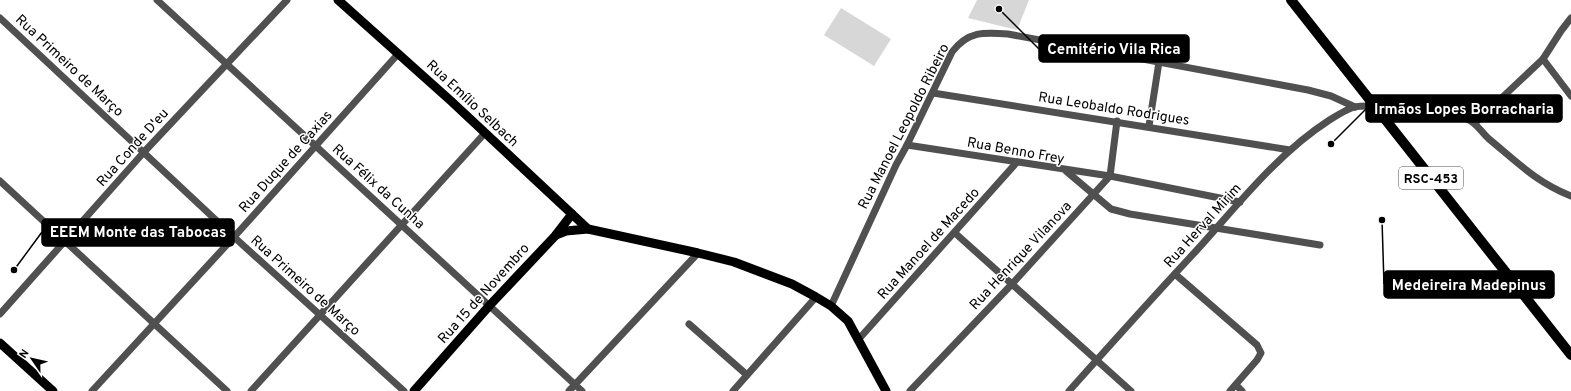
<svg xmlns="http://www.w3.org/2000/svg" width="1571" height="391" viewBox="0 0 1571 391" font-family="Overpass,sans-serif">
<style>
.green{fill:#d7d7d7}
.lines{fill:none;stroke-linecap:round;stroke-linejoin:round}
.minor{stroke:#505050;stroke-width:7}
.major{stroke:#000;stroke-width:9}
.highway{stroke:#000;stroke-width:10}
.labels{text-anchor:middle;stroke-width:3;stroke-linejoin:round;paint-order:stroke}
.shield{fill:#fff;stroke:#4c4c4c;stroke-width:1}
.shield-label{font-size:13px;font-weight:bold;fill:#000}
.street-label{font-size:14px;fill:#000;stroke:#fff}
.leader{fill:none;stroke:#000;stroke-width:1.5}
.callout-dot{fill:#000;stroke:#fff;stroke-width:1.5}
.callout{fill:#000;stroke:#000;stroke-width:1.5}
.callout-label{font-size:15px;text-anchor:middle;font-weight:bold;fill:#fff}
</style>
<rect width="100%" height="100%" fill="#fff"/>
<g class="green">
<path d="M977,0H1029L1017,30L968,18Z"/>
<path d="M841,8L891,39L874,66L824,35Z"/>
</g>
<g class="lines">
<g class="minor">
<path d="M157,0L582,391"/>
<path d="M0,18L234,237L404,391"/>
<path d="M1543,59L1571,96"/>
<path d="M933,93L1290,150"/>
<path d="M1475,123L1543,59L1561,31L1571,18"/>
<path d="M1149,126L1159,62"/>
<path d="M907,145L1110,176L1240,202"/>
<path d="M1066,171L1111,209L1130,214L1320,245"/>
<path d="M0,181L227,391"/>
<path d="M955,233L1131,391"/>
<path d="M1175,274L1257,345L1261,353L1257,360L1230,391"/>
<path d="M831,306L896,165L907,145L952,52C968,31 984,32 1008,34L1308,90L1331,96L1355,107"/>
<path d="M0,314L144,152L287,0"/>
<path d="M689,324L747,375"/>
<path d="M858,340L1017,162"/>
<path d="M1236,385L1242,391"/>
<path d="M92,391L234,237L398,54"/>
<path d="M251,391L485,133"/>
<path d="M569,391L698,253"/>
<path d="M733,391L816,297"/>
<path d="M910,391L1012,284L1110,176L1117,121"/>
<path d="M1069,391C1111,344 1153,297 1196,251C1237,206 1277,154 1328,121C1336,116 1345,110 1354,107C1373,103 1448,112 1467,119C1477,123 1481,132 1489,139C1517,162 1536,182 1571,196"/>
</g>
<g class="major">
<path d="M338,0L451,101L588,229L698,253L734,262L792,284L816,297L831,306L848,321L886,391"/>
<path d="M556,235L566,231L588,229"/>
<path d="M0,343L53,391"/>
<path d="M414,391L490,305L555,236L572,214"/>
</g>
<path class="highway" d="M1291,0L1571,355"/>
</g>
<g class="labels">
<rect class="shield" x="1399" y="167" width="64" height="22" rx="3"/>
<g class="shield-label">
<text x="1431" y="183">RSC-453</text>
</g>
<g class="street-label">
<text transform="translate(70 65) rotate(43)" y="5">Rua Primeiro de Março</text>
<text transform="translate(473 103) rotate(43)" y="5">Rua Emílio Selbach</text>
<text transform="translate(1114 108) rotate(9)" y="5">Rua Leobaldo Rodrigues</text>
<text transform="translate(903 126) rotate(-63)" y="5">Rua Manoel Leopoldo Ribeiro</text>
<text transform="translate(132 147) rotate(-48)" y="5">Rua Conde D'eu</text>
<text transform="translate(1016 150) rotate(10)" y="5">Rua Benno Frey</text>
<text transform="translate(285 161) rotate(-48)" y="5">Rua Duque de Caxias</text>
<text transform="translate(379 186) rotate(42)" y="5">Rua Félix da Cunha</text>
<text transform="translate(1202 225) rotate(-48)" y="5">Rua Herval Mirim</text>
<text transform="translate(928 243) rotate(-48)" y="5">Rua Manoel de Macedo</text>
<text transform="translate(1020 255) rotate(-47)" y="5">Rua Henrique Vilanova</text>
<text transform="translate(306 285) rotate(42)" y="5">Rua Primeiro de Março</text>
<text transform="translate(483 293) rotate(-48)" y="5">Rua 15 de Novembro</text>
</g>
</g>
<path class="leader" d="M999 9L1039 49M1331 144L1366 109M14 270L42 232M1382 220L1384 284"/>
<g class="callout-dot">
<circle cx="999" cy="9" r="4"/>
<circle cx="1331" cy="144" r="4"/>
<circle cx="14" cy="270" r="4"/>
<circle cx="1382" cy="220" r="4"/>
</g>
<g class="callout">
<rect x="1039" y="35" width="150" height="27" rx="4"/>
<rect x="1366" y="95" width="196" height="27" rx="4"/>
<rect x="42" y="219" width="192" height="27" rx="4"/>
<rect x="1384" y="271" width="170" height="27" rx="4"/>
</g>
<g class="callout-label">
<text x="1114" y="54">Cemitério Vila Rica</text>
<text x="1464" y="114">Irmãos Lopes Borracharia</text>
<text x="138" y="237">EEEM Monte das Tabocas</text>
<text x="1469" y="290">Medeireira Madepinus</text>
</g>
<g transform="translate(32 359) rotate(304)" stroke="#ffffff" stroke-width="3" paint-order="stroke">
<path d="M0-3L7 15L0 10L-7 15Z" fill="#000000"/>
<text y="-6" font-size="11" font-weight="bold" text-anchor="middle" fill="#000000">N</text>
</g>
</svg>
